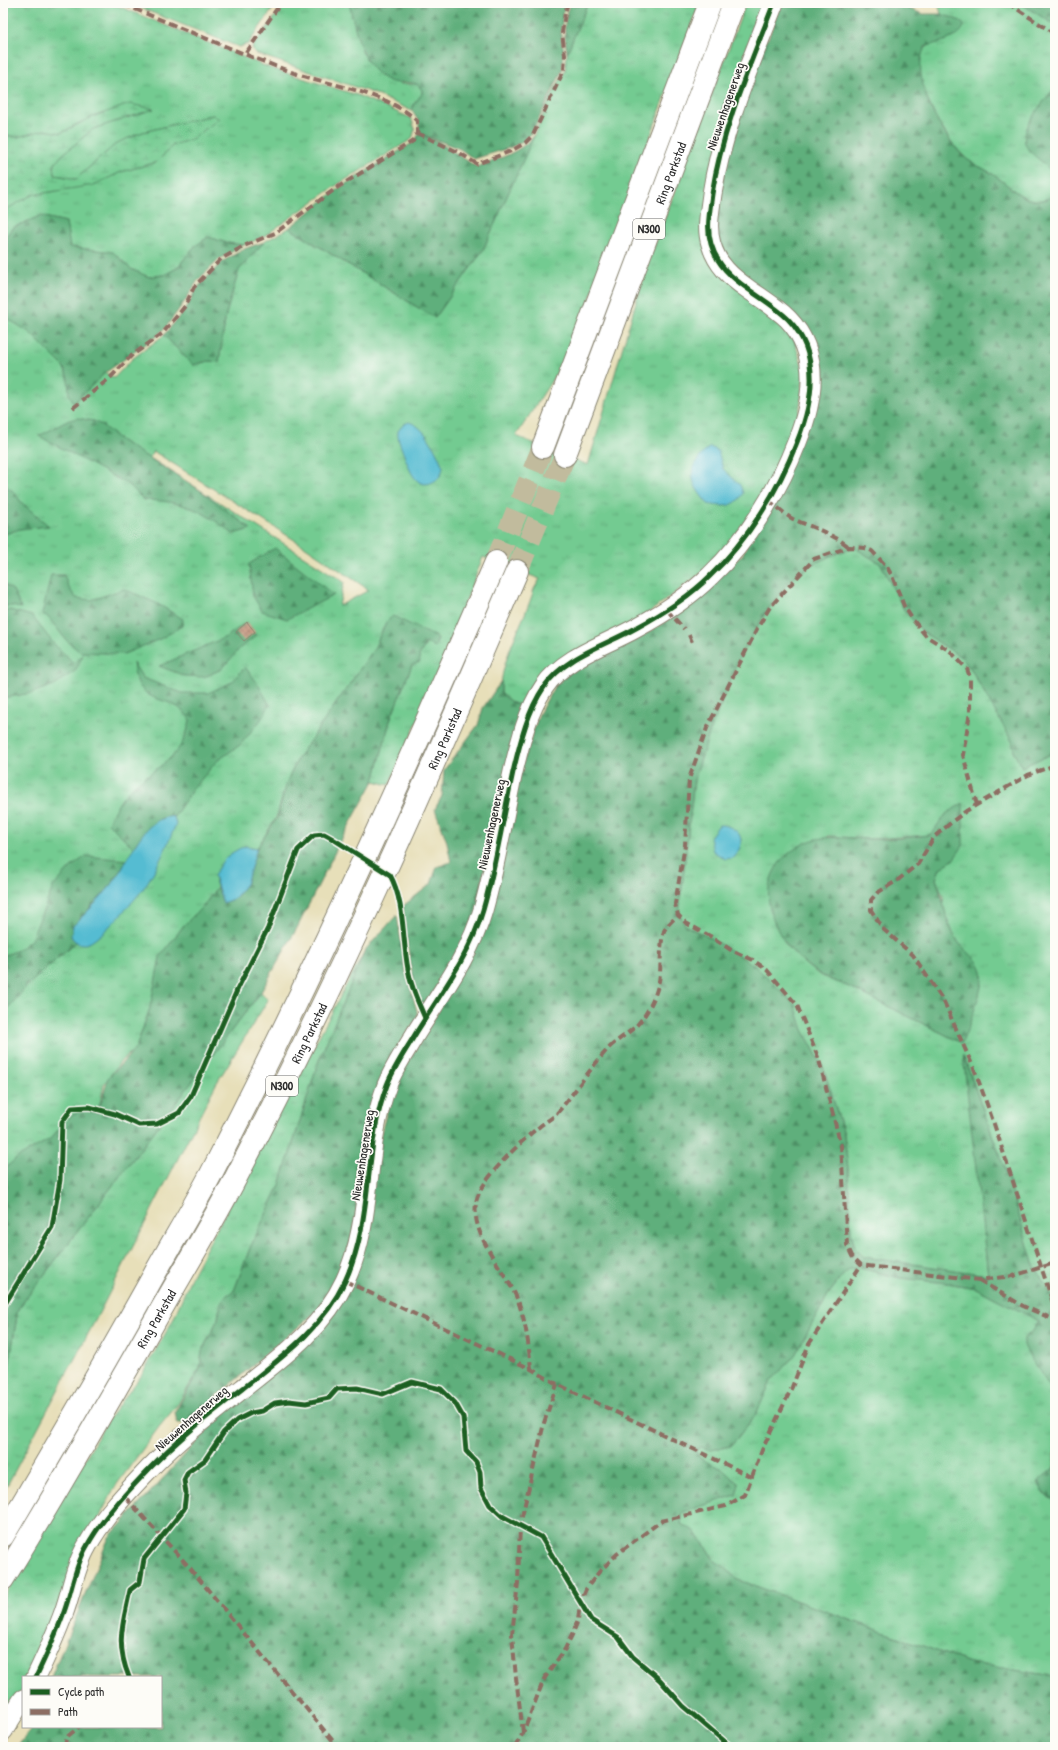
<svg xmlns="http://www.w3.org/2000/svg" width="1058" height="1750" viewBox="0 0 1058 1750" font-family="'Patrick Hand',sans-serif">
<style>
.grass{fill:url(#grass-tufts);stroke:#4f7b5e;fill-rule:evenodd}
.forest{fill:url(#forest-firs);stroke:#446d53}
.wetland{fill:url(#wetland-marsh);stroke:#4f7b5e}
.water{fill:#54bcd2;stroke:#40747e}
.building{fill:url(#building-cross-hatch)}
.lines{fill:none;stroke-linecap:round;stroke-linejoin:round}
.highway-tunnel{stroke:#c1bb9d;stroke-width:22;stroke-dasharray:22 11;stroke-linecap:butt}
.minor-casing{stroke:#898572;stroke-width:21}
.highway-casing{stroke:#898572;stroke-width:24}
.minor{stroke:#fff;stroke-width:19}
.highway{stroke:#fff;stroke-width:22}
.quiet{stroke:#8d6e63;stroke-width:4;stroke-dasharray:8 4;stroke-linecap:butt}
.cycleway-casing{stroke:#fdfcf7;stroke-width:8}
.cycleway{stroke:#1b5e20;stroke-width:5}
.labels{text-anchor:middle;stroke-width:3.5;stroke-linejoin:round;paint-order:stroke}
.shield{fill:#fdfcf7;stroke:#6a6a68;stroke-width:1}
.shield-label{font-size:12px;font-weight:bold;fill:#2b2b2b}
.street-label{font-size:13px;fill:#2b2b2b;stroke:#fdfcf7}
</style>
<defs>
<pattern id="grass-tufts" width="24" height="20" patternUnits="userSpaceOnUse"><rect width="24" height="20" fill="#73cb91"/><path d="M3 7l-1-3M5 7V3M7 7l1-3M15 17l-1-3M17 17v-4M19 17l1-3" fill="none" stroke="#64ae7d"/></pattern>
<pattern id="forest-firs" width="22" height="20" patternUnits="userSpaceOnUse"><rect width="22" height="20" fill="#5eaf7b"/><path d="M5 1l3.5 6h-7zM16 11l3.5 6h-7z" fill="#4e8f65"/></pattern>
<pattern id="wetland-marsh" width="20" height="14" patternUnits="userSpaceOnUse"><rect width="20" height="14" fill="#73cb91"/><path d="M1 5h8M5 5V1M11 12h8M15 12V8" fill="none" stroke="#64ae7d"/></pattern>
<pattern id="building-cross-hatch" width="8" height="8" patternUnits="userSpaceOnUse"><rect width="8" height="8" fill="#cb9e87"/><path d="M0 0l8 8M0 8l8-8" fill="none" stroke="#a5816f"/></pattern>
</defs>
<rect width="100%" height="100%" fill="#fdfcf7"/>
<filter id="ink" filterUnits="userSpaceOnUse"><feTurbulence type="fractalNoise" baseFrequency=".025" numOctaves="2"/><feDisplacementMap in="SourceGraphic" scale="8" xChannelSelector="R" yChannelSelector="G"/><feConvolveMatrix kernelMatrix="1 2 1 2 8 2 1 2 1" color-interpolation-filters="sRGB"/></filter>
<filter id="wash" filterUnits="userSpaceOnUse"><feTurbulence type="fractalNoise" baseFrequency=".012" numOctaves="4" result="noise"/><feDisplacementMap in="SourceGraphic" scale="16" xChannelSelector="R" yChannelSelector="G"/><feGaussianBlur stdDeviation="0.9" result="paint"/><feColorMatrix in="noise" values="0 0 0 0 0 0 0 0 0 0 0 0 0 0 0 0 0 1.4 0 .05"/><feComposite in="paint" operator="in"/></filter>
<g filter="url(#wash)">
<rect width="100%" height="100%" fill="#e7dfb9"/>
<g class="grass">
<path d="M3,3H111L270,68L357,95L411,118L415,129L412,139L337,185L263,237L244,245L227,243L208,237L194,247L177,268L164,275L148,277L131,269L112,252L69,247L66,222L40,216L12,228L3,241V211L32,195L94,184L121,172L157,162L173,145L192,139L213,115L143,132L117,143L76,179L55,175L54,165L62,155L93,129L153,109L81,122L61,133L44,130L18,137L3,135Z"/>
<path d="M128,3H277L248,44L239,47Z"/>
<path d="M284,3H349L362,52L380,76L401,84H417L422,90V94L414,104L412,111L373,93L254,53L252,47L270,24Z"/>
<path d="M588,3H700L570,352L516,436L588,465L646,268L746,3H767L760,307L792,334L804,371L799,414L764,497L713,564L526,706C515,706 509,701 501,693C499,661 525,621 534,589L540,579L483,557L430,693L389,785L374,781L391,717L412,665L427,643H436L438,639L386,622L374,649L298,758L287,782L276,818L257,848L244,846L214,876L217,887L205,904L184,925L160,959L150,1008L136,1048L121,1061L104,1084L98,1113L82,1110L71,1116L50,1139L38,1146L3,1196V308L114,378L132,359L164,335L193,365L209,361L219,362L226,314L239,270L264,242L289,228L435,318L483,250L551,97L565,71L567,53ZM153,451L304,546L369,590L339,606L344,582L150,458Z"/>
<path d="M938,3H1020L1055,25V87L1047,99L1028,148C1048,166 1055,167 1055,195C1028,210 1015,189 994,175C986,169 976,166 968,160C946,142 912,83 921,55C923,47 928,47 933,43C940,39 945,25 949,17L941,14Z"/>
<path d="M855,548L881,564L893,588L923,632L961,657L971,669L1013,743L1014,753L1022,767L1055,752V1302L1033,1263L1008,1178L964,1057L988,1275L864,1257L855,1248L851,1232L848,1169L844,1134L823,1067L803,1030L795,1005L710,938L686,926L679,914L694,780L709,734L738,660L766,612L789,581L811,565L837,553ZM947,813L953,860L940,868L936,879L943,896L944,910L950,926L958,942L975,960L980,989L962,1043L843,984C816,977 802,963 784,942L828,836L870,839L930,835ZM741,839L740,847L713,851Z"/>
<path d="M365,950L319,1060L280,1185L250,1248L234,1291L227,1295L219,1311L218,1319L202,1351L200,1368L178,1404L159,1427L117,1484L102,1512L30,1677H23V1688L3,1717V1598L109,1418L141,1376L173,1320L191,1277Z"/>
<path d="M261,992L268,1000L216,1084L96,1319L3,1493V1406L18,1309Z"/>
<path d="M860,1268L900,1278L947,1283L976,1288L1039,1321L1033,1331L1044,1376L1050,1387L1055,1407V1467L1038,1482L1042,1492L1055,1499V1678L1046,1675L970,1663L736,1579L726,1568L715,1561L704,1544L681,1524L683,1512L736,1495L710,1464L701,1459L695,1451L701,1447L711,1450L731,1446L756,1414L771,1381L795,1355L828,1295L842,1276L850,1269Z"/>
</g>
<g class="forest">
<path d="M349,3H567L563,12L561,33L564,53L562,71L532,133L523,142L509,148L474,159L460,149L419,133V122L412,111L414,104L422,94V90L417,84C407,81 398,85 389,81C360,68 356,29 349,3Z"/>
<path d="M570,3H588L567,53C564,35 563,20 570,3Z"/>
<path d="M781,3H893L923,14H941L961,21L964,26C959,40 937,42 925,47C908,78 943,140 968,160C976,166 986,169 994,175C1015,189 1028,211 1055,195V752L1022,767L1014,753L1013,743L971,669L961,657L923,632L904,610L881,564L855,548L837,553L811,565L789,581L766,612L738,660L709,734L694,780L679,914L686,926L710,938L754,965L795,1005L803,1030L823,1067L844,1134L848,1169L851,1232L855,1248L864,1257L988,1275L963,1055L1008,1178L1033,1263L1055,1302V1407L1050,1387L1024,1348V1338L1033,1331L1039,1321L976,1288L947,1283L900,1278L860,1268L850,1269L842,1276L828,1295L795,1355L771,1381L756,1414L731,1446L711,1450L701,1447L695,1451L701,1459L722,1469L739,1484L736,1495L683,1512L681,1524L695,1531L715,1561L726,1568L736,1579L970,1663L1046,1675L1055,1678V1747H17L33,1727H161V1677H51L109,1537L225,1411L333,1314L388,1107L401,1073L441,1007L539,714L554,687L574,670L639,638L683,610L743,554L819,371L728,262L716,233L727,153Z"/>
<path d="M1020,3H1055V25Z"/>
<path d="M1055,87V178C1046,162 1038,161 1028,149C1014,132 1046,100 1055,87Z"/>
<path d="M419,134L438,142L477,167C498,159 519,153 534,136L483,250L435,318L289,228L339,188L414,142Z"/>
<path d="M40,216L66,222L70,247L113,252L131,269L149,277L164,275L177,268L194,247L208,237L227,243L244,245L221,258L198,280L185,301L166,327L158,335L105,373L74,403L69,394L68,378L63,366L29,332L3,316V241L12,228Z"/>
<path d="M264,242L239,270L226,314L219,362L209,361L193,365L164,335L187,307L196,289L223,261L244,249Z"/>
<path d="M78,418L94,421L103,426L120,440L197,488L251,529L233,534C203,510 183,501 144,500L129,485L39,436L69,420Z"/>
<path d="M3,484L13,491L22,503L49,526L20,529L3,535Z"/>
<path d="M275,548L334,595L287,619L262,611L253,596L249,564Z"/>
<path d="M51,575H64L69,588L76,598L91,600L124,589L158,604L183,619L182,626L160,639L124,654L80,652L67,641L47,616L42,614Z"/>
<path d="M3,584L13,590L21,608L11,606L3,607Z"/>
<path d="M10,610L32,616L54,644L74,663L83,655L75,671L54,685L32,693L3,698V612Z"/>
<path d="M393,616L438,638L435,647L426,643L419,656L420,662L412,665L391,717L374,781L340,842L297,928L261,992L18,1309L3,1406V1170L17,1158L50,1139L71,1116L82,1110L98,1113L108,1078L136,1048L150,1008L160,957L184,925L205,904L217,887L223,903L235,898L246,884L257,848L277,818L287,782L298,758L374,649L386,622Z"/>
<path d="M247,622L256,636L240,648L222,669L204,677L185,676L159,666L226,637Z"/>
<path d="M133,663L143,678L182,693H208L232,682L245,667L256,681L270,705L260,721L240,745L217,761L192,790L174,817C159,812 140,836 134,848L108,823C114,809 125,792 137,783C163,763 183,756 190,720C172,689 138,713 133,663Z"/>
<path d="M501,681V693C509,701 515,706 526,706L469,931L425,1007C412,996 405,926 403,906L431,884L437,867L451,862L447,842L435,809L442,796L444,770L478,725L483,708Z"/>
<path d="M963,803V846L953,860L940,868L936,879C944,899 945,925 959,943C966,952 980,959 982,972C985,986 968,1028 962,1043L843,984C783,968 732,881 803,844C824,833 846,839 869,839C889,840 910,837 930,835L947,813Z"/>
<path d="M86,856L127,860L107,890L73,926V939L76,942L27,986L3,1014V956L18,950L31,940L53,887L71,867Z"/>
<path d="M397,915L405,969L417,1011V1019L399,1045L350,1244C341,1268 331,1289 317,1311L185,1423H177L175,1412L200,1369L202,1351L218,1319L221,1303L227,1295L234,1291L250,1248L280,1185L319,1060L365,950Z"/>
<path d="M1055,1467V1499L1042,1492L1037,1482Z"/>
</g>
<path class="wetland" d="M130,104L154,109L93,129L62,155L54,165L55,175L76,179L117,143L143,132L213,115L219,119L192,139L173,145L157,162L121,172L94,185L32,195L3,211V135L18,137L44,130L61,133L92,117Z"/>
<g class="water">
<path d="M409,422C426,427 437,452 443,467C442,474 439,479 433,482C415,491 409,467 404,455C401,446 397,440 398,431L404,424Z"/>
<path d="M710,447L718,451L723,469L740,485L743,493C736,508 722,507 708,504C689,482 685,468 710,447Z"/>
<path d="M170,816L174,817L176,824C167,846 157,869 143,889C134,901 102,937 89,943C81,946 74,942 71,936L73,926C87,912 101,898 113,883C130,861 139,822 170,816Z"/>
<path d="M719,825C731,825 745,833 740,847C739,851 735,855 733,858L725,859L713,851L710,837Z"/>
<path d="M245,846L257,848L246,884L235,898L223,903L214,876C221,860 229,853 245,846Z"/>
</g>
<g id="blocks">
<path class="building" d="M247,622L255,632L244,641L236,632Z"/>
</g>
</g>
<g filter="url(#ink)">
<use href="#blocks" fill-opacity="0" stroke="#898572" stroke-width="1"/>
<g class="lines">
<g class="highway-tunnel">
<path d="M496,562L543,447"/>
<path d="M517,571L565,455"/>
</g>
<g class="minor-casing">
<g id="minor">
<path d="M36,1677C46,1656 56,1634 64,1612C72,1590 75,1566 87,1546C103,1517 128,1491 150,1468C178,1439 210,1414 242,1389C281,1358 323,1328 345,1281C374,1219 363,1148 387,1085C394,1067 406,1050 416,1033C441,993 470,955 483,910C496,865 503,818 513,772C520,743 527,712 544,687C564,657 606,645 636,628C662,614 689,597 710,576C748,540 778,491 797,442C813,402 822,354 788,319C777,308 762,299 748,289C731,277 717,265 711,244C706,228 710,210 712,194C722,128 750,65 774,3"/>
<path d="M3,1731L23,1699"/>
</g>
</g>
<g class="highway-casing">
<g id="highway">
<path d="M543,447L710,3"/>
<path id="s1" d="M565,455L734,3"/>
<path d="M3,1536C54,1450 105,1363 154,1275C173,1241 193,1208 211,1174C314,974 407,769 496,562"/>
<path id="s2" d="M3,1579C55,1496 104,1410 153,1324C179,1278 207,1232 232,1185C337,986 428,779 517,571"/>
</g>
</g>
<use href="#minor" class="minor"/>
<use href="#highway" class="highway"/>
<g class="quiet">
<path d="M1008,3L1055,34"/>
<path d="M246,53L281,3"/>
<path d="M417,133L458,152L477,164L511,151L525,143L533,135L564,70L565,55L562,33L565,13L568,3"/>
<path d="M73,408L111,377L131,356L163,333L185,306L194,287L221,259L244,246L275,233L338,187L413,141L417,133V121C391,94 330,85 294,73C236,52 177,26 120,3"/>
<path d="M768,501C777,505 783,514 793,519C813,528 832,533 849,547"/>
<path d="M667,610L684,629"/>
<path d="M689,635L692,642"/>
<path d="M1055,765L1028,775L966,811L953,821L934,837L918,864L898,880L877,893L871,900V910L883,929L913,955L944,1002L975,1071L993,1121L1055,1309"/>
<path d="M977,805L963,755L970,712V677L967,669L950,651L926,636L913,620L904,606L892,576L887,567L872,551L865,548L849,547L814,559L770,607L758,627L707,728L689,779L685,845L675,904L678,915L686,923L710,936L731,950L753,960L767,970L797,1005L819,1060L841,1146L847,1245L852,1256L861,1265L979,1280L1013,1276L1055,1263"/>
<path d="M979,1280L1023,1306L1055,1320"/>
<path d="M345,1281L531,1369L557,1384L752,1477"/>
<path d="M531,1369C529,1347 526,1322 518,1301C506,1269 471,1239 476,1203C478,1182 522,1140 539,1127C545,1122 553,1118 558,1112C575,1092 589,1070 607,1050C615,1041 628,1034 637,1025C649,1012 659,991 660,973C661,960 660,944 664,931C667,925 673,920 678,915"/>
<path d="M125,1497L190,1568L338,1747"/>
<path d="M523,1732L516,1678L512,1634L518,1583L520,1525L544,1423L557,1384"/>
<path d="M63,1747L68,1736L79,1727"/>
<path d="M515,1747L523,1733L544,1679L565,1649L573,1633L578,1620L580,1603L586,1589L599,1572L617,1554L661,1521L726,1506L745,1495L762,1450L792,1387L809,1344L861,1265"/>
</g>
<g class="cycleway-casing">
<g id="cycleway">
<path d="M3,1307L52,1227L60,1180L62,1122L72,1108L89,1107L115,1114L139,1125L157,1124L179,1113L191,1096L238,988L268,928L298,850L314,835L324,834L333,839L390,875C405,902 402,939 408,969C411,987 418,1002 425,1018"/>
<path d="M36,1677C46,1656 56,1634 64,1612C72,1590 75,1566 87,1546C103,1517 128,1491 150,1468C178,1439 210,1414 242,1389C281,1358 323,1328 345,1281C374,1219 363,1148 387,1085C394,1067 406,1050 416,1033C441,993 470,955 483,910C496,865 503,818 513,772C520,743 527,712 544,687C564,657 606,645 636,628C662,614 689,597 710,576C748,540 778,491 797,442C813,402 822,354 788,319C777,308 762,299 748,289C731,277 717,265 711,244C706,228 710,210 712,194C722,128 750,65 774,3"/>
<path d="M129,1677C115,1643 123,1624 130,1590L140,1582L144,1559L184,1509L186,1493L184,1480L188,1472L205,1460L224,1432L237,1420L251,1413L262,1411L275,1403L289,1401L306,1403L329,1398L337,1389L357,1388L383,1394L412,1382L441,1389L455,1403L463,1417L466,1451L476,1462L480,1472L481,1488L490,1505L502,1516L541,1537L591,1620L618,1637L633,1657L660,1680L683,1706L731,1747"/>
</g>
</g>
<use href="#cycleway" class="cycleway"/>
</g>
</g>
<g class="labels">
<g class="shield">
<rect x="633" y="219" width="32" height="20" rx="3"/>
<rect x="266" y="1076" width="32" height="20" rx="3"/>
</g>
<g class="shield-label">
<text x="649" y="233">N300</text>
<text x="282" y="1090">N300</text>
</g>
<g class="street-label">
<text transform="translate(725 106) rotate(-71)" y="5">Nieuwenhagenerweg</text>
<text dy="5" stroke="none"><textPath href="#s1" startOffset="301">Ring Parkstad</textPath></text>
<text dy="5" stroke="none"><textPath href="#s2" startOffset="950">Ring Parkstad</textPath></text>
<text transform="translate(491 824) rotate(-78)" y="5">Nieuwenhagenerweg</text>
<text dy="5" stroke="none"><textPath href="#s2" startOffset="626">Ring Parkstad</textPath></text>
<text transform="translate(362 1155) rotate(-81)" y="5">Nieuwenhagenerweg</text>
<text dy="5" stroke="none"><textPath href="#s2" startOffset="302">Ring Parkstad</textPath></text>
<text transform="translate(191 1418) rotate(-41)" y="5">Nieuwenhagenerweg</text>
</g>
</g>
<rect width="1058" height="1750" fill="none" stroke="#fdfcf7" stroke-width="16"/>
<rect x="22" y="1676" width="140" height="52" fill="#fdfcf7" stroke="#a9a8a5"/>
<rect x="30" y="1689" width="20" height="6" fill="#1b5e20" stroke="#a9a8a5"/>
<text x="58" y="1696" font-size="12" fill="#2b2b2b">Cycle path</text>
<rect x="30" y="1709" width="20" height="6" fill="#8d6e63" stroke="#a9a8a5"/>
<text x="58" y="1716" font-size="12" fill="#2b2b2b">Path</text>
</svg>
